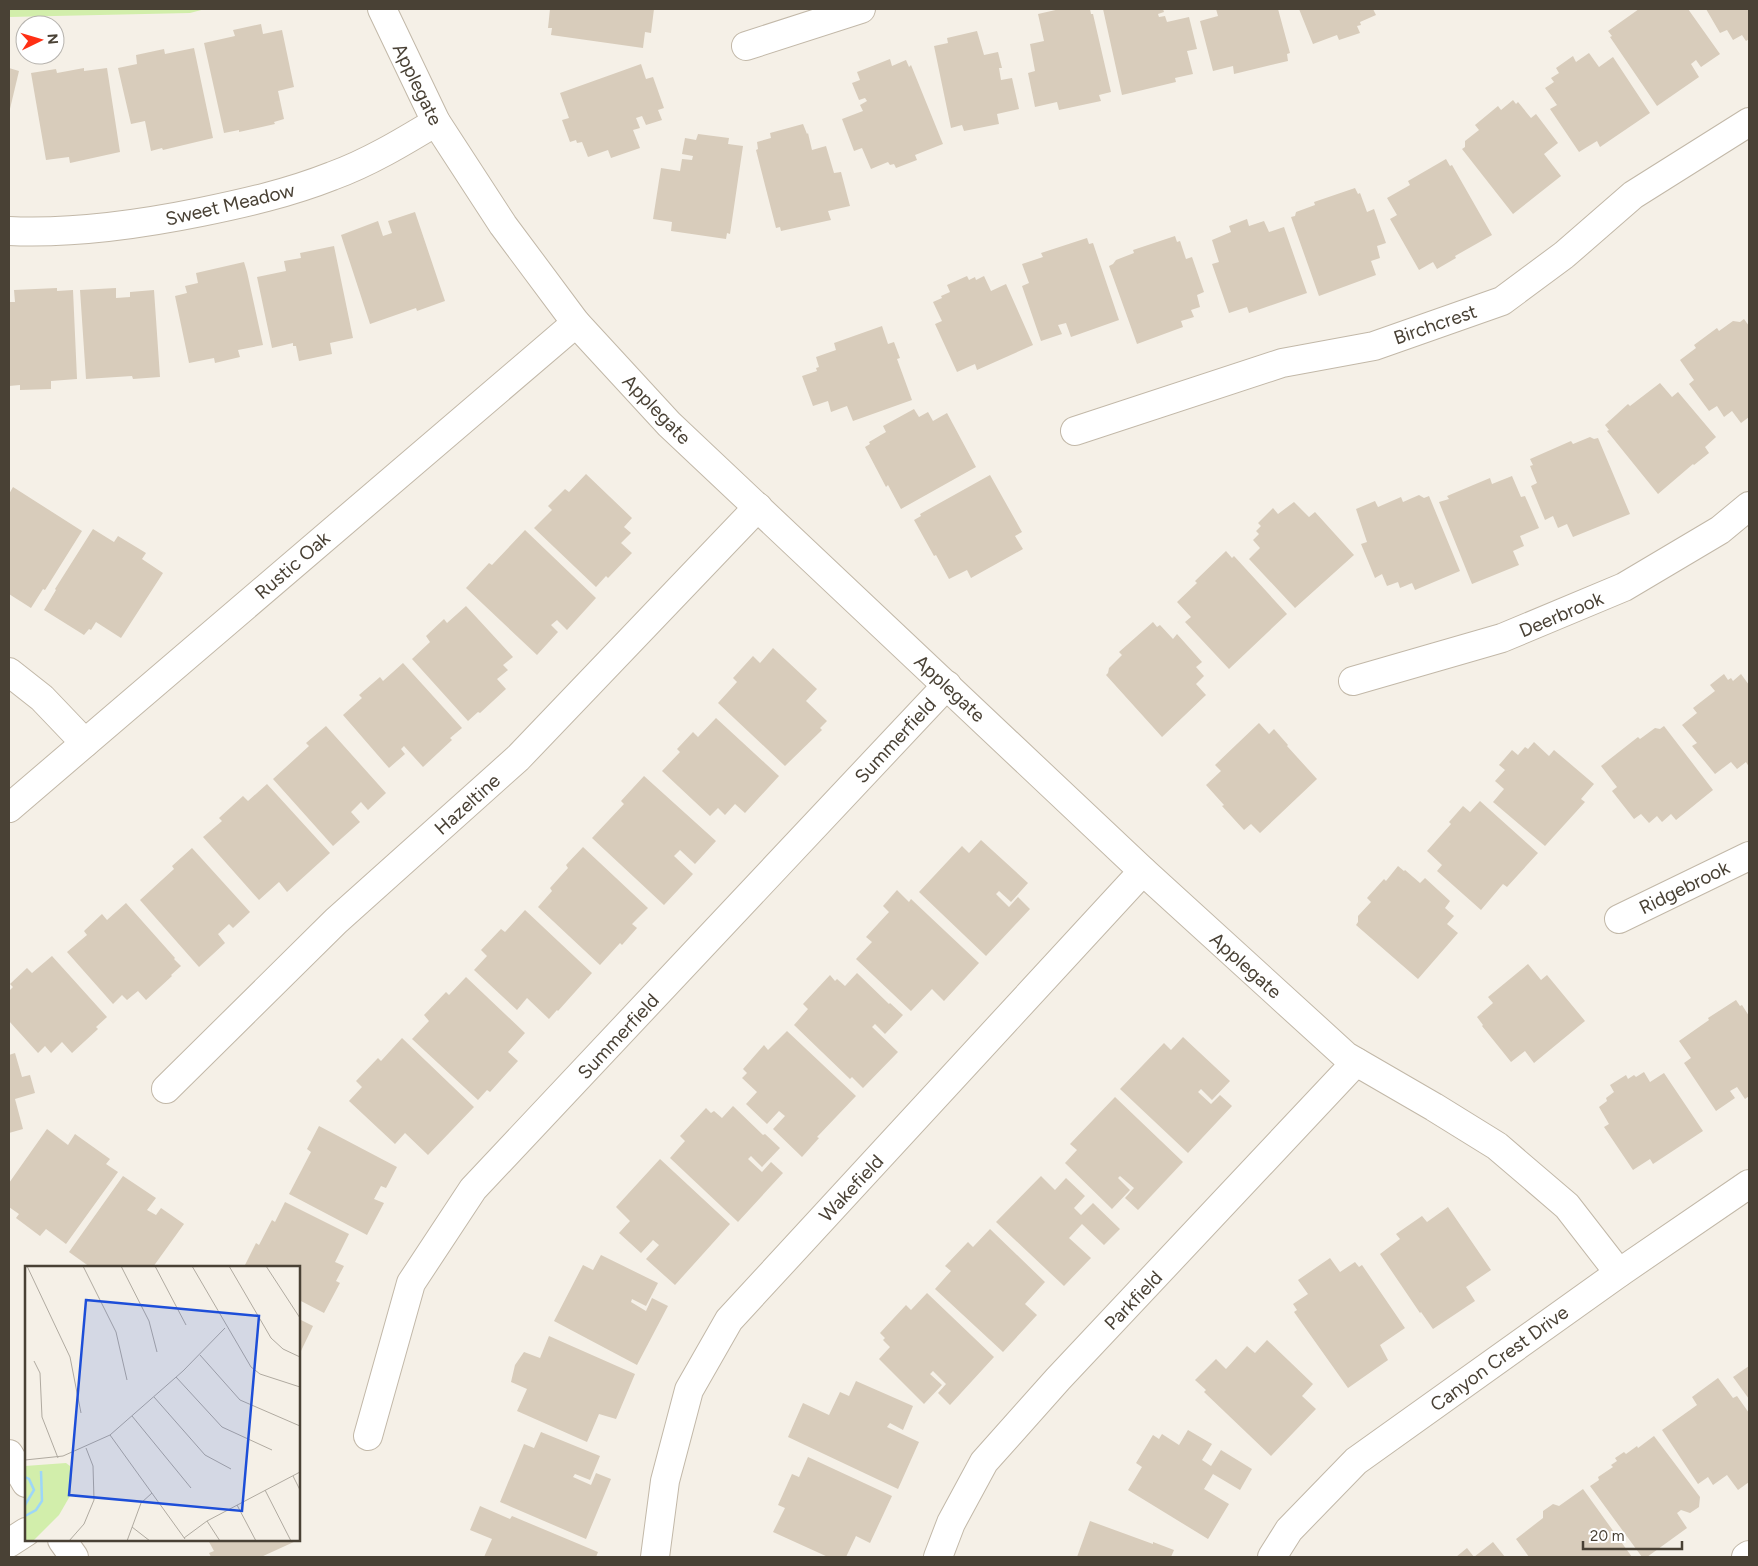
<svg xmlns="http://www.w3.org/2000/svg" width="1758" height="1566" viewBox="0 0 1758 1566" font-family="Figtree,sans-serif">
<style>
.green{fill:#d2eeab}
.building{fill:#d8ccbb}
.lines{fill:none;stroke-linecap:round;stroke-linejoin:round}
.minor-casing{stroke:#c2b8a8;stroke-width:30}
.minor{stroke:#fff;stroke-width:28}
.labels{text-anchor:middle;stroke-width:4;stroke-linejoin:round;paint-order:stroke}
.street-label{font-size:19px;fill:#494135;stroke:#fff}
.inset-river{fill:none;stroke:#9dd6f8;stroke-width:2.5}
.inset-road{fill:none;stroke:#b0aaa0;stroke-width:1}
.view{fill:#1d4ed8;fill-opacity:0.15;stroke:#1d4ed8;stroke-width:2.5}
.inset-edge{fill:none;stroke:#494135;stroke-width:2.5}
</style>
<rect width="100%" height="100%" fill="#f5f0e7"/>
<path class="green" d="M9,9H205L190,13L9,17Z"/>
<g class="building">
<path d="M550,9H654L651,33L645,32L643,48L551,35L552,28H548Z"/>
<path d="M1060,9H1090L1091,14H1093L1111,92L1099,95L1101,101L1059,110L1057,102L1035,107L1028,73L1035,71L1030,44L1044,41L1038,14Z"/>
<path d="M1103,9H1163L1164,12L1158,14L1159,17L1165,16L1167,22L1189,17L1197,49L1187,51L1193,74L1175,78L1176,82L1122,95Z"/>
<path d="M1216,9H1278L1290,53L1287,54L1288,61L1234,74L1233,66L1213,71L1200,21L1218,16Z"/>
<path d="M1299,9H1373L1376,15L1360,22L1361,25L1357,26L1360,33L1339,40L1337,35L1313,44Z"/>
<path d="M1639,9H1688L1720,54L1701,67L1696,60L1691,64L1699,77L1657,106L1610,37L1612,36L1608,31Z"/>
<path d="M1706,9H1749V39L1746,41L1742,35L1733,40L1727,30L1720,33Z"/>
<path d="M261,24L263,34L282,30L294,87L278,91L284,119L274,122L275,124L239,132V130L224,133L204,43L235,36L233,30Z"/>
<path d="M977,31L984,55L998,52L1002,68H999L1001,80L1012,78L1019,109L997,114L999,124L964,131L962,125L951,128L934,46L948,43L947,38Z"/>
<path d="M194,48L213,138L163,150L162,148L151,151L145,121L131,124L118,68L137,64L136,55L164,49L165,54Z"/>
<path d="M1589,53L1599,67L1613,57L1650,113L1600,147L1597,141L1579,152L1550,109L1557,105L1545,88L1554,82L1551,78L1559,73L1556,68L1573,56L1576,62Z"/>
<path d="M890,59L892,66L906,60L909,67L911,65L943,144L915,155L917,160L896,168L894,164L890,165L888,162L871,169L862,148L854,151L842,119L863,111L860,105L867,101L865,98L859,100L852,83L860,80L857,72Z"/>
<path d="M641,64L646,79L653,77L664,108L658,110L662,120L646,125L642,116L636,118L640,128L633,130L640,148L611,158L608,150L588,157L582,142L577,143L576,140L570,142L562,120L569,118L560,93Z"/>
<path d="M9,68L19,71L9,113Z"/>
<path d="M84,68V71L107,68L120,152L70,163L69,157L46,160L31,73L56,69L57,73Z"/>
<path d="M1513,100L1516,104L1518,102L1531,118L1536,114L1558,143L1544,154L1561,176L1513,214L1462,149L1465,147V141L1479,130L1475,125L1498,106L1501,110Z"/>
<path d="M803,124L807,134L808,133L812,150L826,146L834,173L841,172L850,206L828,211L831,220L781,231L780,227L776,228L756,150L758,149L757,142L771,138L770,133Z"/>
<path d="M698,134L729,138L728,144L743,146L730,234L727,233L726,239L671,231L672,222L653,219L661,168L680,171L682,159L692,160L693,156L682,154L685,138L696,140Z"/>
<path d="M1446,159L1450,166L1452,165L1492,235L1455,256L1456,258L1437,269L1433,262L1419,270L1390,219L1397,215L1387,198L1410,185L1408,181Z"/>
<path d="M1355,188L1358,194L1360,193L1367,212L1374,209L1386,243L1377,246L1380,258L1371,261L1376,275L1319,296L1291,217L1295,216L1296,212L1315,205L1314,202Z"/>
<path d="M415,212L445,301L417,311L416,308L370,324L341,235L378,221L383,236L392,233L388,221Z"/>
<path d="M1247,219L1249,226L1264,221L1269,232L1284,227L1307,293L1249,313L1247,307L1229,313L1212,264L1219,262L1212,240L1231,232L1229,226Z"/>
<path d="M1175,236L1177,242L1180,241L1186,259L1192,257L1204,292L1197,295L1200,307L1191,310L1194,317L1181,321L1183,327L1137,344L1109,266L1113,264L1116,260L1134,253L1133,250Z"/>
<path d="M1087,238L1089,244L1093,243L1119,320L1071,337L1066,323L1058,325L1062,334L1041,341L1022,286L1029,283L1022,264L1043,257L1041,253Z"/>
<path d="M334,246L353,338L330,343L332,354L299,361L296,346H293V343L272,348L257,277L286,271L284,261L301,258L300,253Z"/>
<path d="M244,262L247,272L263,345L238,350L240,357L215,363L214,358L189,363L175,296L187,293L185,286L198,283L196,273Z"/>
<path d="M967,276L969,280L975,277L976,280L984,276L991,291L1006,284L1033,345L977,370L975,364L957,372L935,324L942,321L933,302L942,298L941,296L950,292L947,285Z"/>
<path d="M57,288V291L73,290L77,379L51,381V389L20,390V385L9,386V302H15L14,290Z"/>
<path d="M116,288V298L130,297V292L154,290L160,377L133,379L132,376L86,379L80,290Z"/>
<path d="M1744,319L1749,326V417L1741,423L1732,411L1724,417L1717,406L1709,411L1689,384L1694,380L1680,360L1696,348L1694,345L1717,328L1719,331L1733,321L1740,322Z"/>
<path d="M882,326L888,344L894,342L900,358L897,359L912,400L853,421L847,406L831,412L828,401L813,406L802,376L817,371L816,368L819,367L816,357L836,350L834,343Z"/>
<path d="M1660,383L1672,397L1678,392L1716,437L1705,447L1709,453L1694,465L1693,464L1658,494L1607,431L1609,430L1605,425L1628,404L1630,406Z"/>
<path d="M914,409L919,417L928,412L933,421L947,413L976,467L901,509L888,485L886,487L865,447L870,444L869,442L886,432L883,426Z"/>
<path d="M1590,437L1594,439L1598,438L1630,514L1573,537L1567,524L1558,528L1553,516L1545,520L1531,486L1537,483L1530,466L1533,465L1530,459L1571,441L1573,444Z"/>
<path d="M586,474L632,518L624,527L631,533L621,543L632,553L608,578L606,576L596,587L534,528L552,510L548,506L565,489L569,492Z"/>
<path d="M990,475L1022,532L1015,536L1023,549L971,578L967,570L949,579L936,555L934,556L914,520L921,516L920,514Z"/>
<path d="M1512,476L1521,497L1525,496L1539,528L1520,536L1524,546L1513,551L1519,565L1472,584L1439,502L1449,499L1447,496L1490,478L1492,484Z"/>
<path d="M13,487L82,531L45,590L43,589L31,608L9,594V494Z"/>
<path d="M1419,495L1424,498L1429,496L1460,571L1415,590L1412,583L1400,588L1398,582L1387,586L1382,574L1375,578L1361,544L1367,542L1356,509L1375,501L1378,507L1401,497L1403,502Z"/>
<path d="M1294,502L1309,517L1315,512L1354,555L1295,608L1249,559L1260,548L1253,540L1259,534L1256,531L1261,526L1258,523L1273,508L1278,514Z"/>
<path d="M93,529L114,542L118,536L146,553L142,559L163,573L121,638L96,622L91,630L89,629L84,635L44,610L56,590L55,589Z"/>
<path d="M525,530L596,598L567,630L557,620L551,625L558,632L537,655L466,588L489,563L492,565Z"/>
<path d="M1226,551L1232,558L1234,556L1287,614L1229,669L1185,622L1191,617L1177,602L1197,583L1195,581Z"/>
<path d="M466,606L513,657L503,665L508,670L497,679L506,689L480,713L478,712L468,721L412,659L430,642L426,636L444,619L447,623Z"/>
<path d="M1153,622L1157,627L1160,625L1173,639L1177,634L1202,662L1196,667L1204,676L1196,684L1206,695L1162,737L1106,675L1108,673L1109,668L1122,655L1119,652Z"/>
<path d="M773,648L817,689L806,701L827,721L820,728L822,730L785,766L718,703L737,682L733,678L753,656L760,663Z"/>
<path d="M403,663L462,728L450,738L452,740L423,767L404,746L401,749L405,754L389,768L343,715L362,698L359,695L380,677L383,681Z"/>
<path d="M1724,674L1728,680L1731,678L1733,681L1741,674L1749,685V767L1746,762L1737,769L1731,762L1715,774L1692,746L1697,743L1682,725L1697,713L1693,708L1715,691L1710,685Z"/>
<path d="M716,718L779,776L745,813L735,804L725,815L718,808L710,816L662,771L680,752L677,749L693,732L698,737Z"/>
<path d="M1259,723L1269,734L1274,729L1288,745L1287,746L1317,779L1260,833L1251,824L1244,830L1222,806L1224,805L1206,785L1221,771L1215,765Z"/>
<path d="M326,726L386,793L368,810L361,802L351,812L360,822L333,846L273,779L309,746L306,743Z"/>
<path d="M1664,726L1713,790L1676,820L1671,814L1662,822L1657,816L1649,823L1641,814L1634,819L1612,791L1617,787L1601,766L1638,737L1640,739L1655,728L1660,729Z"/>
<path d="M1534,742L1549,756L1554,750L1594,784L1581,799L1585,802L1545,846L1493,802L1504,789L1495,781L1505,770L1499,765L1512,750L1518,755L1525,747L1528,749Z"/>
<path d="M644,776L716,841L695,864L680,850L674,856L693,874L664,905L592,838L624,804L621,801Z"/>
<path d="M267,784L330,853L287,892L279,882L259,900L203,837L222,821L219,818L243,796L248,801Z"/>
<path d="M1480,801L1538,853L1507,887L1503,884L1481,910L1437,871L1442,865L1427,851L1451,824L1449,822L1463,806L1470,812Z"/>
<path d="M981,840L1028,883L1011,902L999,891L996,894L1009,907L1018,897L1030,909L986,956L919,892L962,846L969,853Z"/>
<path d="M583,847L648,908L632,924L637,928L622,945L620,943L600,965L538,907L552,891L550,888L568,868L566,865Z"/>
<path d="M192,848L250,912L233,928L229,924L218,934L225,943L199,967L140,900L174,869L172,866Z"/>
<path d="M1398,866L1404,871L1405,870L1420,883L1425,878L1450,901L1445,908L1454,916L1447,924L1458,933L1418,979L1356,925L1358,922V916L1371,902L1367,898L1384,879L1386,881Z"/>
<path d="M897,890L909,902L911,899L979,963L944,1001L932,989L911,1011L856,959L872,942L866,937L889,912L883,906Z"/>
<path d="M126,903L175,958L174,959L181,966L171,975L172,976L146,1000L138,991L127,1000L122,995L113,1004L67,952L87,935L84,931L102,914L107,920Z"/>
<path d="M525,910L592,973L558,1011L557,1010L549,1019L527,998L517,1010L474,970L487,956L481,950L501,929L505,932Z"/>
<path d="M52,956L107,1017L96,1027L98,1029L72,1053L62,1042L51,1053L45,1046L38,1053L9,1021V991L13,987L10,984L27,968L32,973Z"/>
<path d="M1528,964L1541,980L1547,975L1585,1021L1534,1063L1525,1051L1511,1062L1482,1026L1483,1025L1477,1017L1493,1003L1488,997Z"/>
<path d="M857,973L889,1004L890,1003L903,1015L885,1034L875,1024L872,1027L898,1052L863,1088L852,1077L850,1079L794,1025L808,1009L803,1004L830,975L835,981L837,979L845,986Z"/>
<path d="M466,977L525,1033L508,1052L518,1061L490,1092L487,1090L478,1100L412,1039L429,1021L424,1015L446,992L449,995Z"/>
<path d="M1736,1000L1740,1006L1742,1005L1749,1016V1096L1745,1099L1737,1087L1730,1091L1735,1098L1716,1111L1684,1063L1691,1058L1679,1041L1709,1020L1708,1018Z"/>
<path d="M787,1031L856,1096L817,1137L819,1138L802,1157L773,1129L785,1116L779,1111L767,1124L746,1104L757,1092L742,1078L747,1073L743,1069L764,1045L768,1050Z"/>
<path d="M1183,1037L1230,1081L1212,1100L1201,1089L1198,1092L1211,1104L1220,1095L1232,1106L1188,1153L1120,1089L1164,1043L1171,1050Z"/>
<path d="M402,1038L474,1107L428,1155L405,1133L395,1144L349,1101L362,1087L356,1081L378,1058L381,1061Z"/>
<path d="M15,1053L22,1077L30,1075L35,1093L15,1099L23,1129L9,1133V1055Z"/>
<path d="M1644,1072L1650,1082L1664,1073L1703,1131L1653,1164L1650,1159L1633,1170L1604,1127L1609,1124L1599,1107L1607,1101L1606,1098L1614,1092L1610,1085L1626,1075L1628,1079L1634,1075L1636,1077Z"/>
<path d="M1115,1097L1183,1162L1138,1210L1125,1198L1134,1188L1120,1176L1118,1178L1130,1190L1112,1209L1065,1163L1077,1150L1070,1144Z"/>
<path d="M733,1106L763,1135L765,1134L780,1148L762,1167L751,1156L748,1159L762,1172L771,1162L783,1173L738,1222L670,1158L685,1141L680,1136L706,1108L711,1113L714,1111L722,1118Z"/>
<path d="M319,1126L397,1167L386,1188L381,1186L374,1199L384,1203L367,1235L289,1194L311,1152L307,1149Z"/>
<path d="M47,1129L68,1145L75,1134L110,1159L106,1164L118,1172L66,1244L46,1229L40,1236L16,1218L19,1214L9,1207V1183Z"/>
<path d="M660,1159L730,1224L675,1285L646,1259L659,1245L653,1240L641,1253L619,1233L630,1221L616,1207Z"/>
<path d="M123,1176L156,1198L147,1210L156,1215L161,1208L184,1224L153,1267H90L69,1252Z"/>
<path d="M1041,1176L1055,1190L1066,1178L1085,1196L1074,1208L1081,1215L1093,1203L1120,1229L1104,1245L1082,1224L1069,1238L1091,1258L1064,1286L996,1222Z"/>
<path d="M285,1202L349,1234L335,1262L344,1266L336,1281L340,1283L324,1313L299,1300V1267H244L256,1243L259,1245L272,1220L275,1222Z"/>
<path d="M1448,1207L1491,1270L1466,1287L1475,1301L1433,1329L1421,1312L1420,1313L1380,1254L1400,1239L1396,1234L1422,1216L1427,1222Z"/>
<path d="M990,1229L1045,1282L1025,1304L1037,1315L1003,1352L935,1289L951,1271L945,1266L968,1242L973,1247Z"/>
<path d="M601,1255L658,1283L646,1306L632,1299L631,1302L646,1311L652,1298L668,1306L637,1365L554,1321L583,1265L593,1270Z"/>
<path d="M1330,1258L1340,1272L1355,1262L1359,1267L1362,1265L1405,1328L1380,1345L1388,1360L1348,1388L1294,1312L1297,1310L1293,1304L1308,1294L1298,1280Z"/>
<path d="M927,1293L994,1357L950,1405L938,1393L946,1384L933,1371L930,1374L942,1385L924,1404L879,1359L890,1347L883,1340L885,1338L880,1333L906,1305L911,1310Z"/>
<path d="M299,1319L313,1326L301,1351L299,1350Z"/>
<path d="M549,1336L635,1374L616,1419L599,1414L587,1442L517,1411L527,1389L511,1382L515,1365L524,1352L540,1358Z"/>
<path d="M1267,1340L1313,1384L1302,1396L1316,1409L1271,1456L1204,1392L1206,1390L1195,1380L1216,1359L1226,1369L1247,1346L1255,1353Z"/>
<path d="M1749,1366V1399L1733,1377Z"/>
<path d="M1718,1378L1733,1398L1737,1396L1749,1413V1482L1738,1490L1727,1475L1713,1485L1708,1477L1698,1484L1662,1430L1697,1405L1692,1397Z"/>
<path d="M856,1381L913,1406L903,1430L890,1423L887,1427L919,1442L898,1489L788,1437L803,1403L829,1415L840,1392L849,1396Z"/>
<path d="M1188,1430L1212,1444L1202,1460L1211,1466L1221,1450L1252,1469L1240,1490L1213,1474L1204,1489L1229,1504L1208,1539L1128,1490L1142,1467L1136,1463L1153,1435L1159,1439L1162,1434L1179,1445Z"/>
<path d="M541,1432L600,1456L590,1480L575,1474L573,1477L591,1485L596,1473L611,1479L586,1539L500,1502L524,1444L534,1448Z"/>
<path d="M1654,1436L1700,1497L1699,1507L1690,1513L1681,1510L1677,1513L1687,1528L1647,1557H1642L1590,1486L1599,1480L1598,1477L1613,1467L1611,1465L1617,1461L1615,1458L1624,1452L1626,1454L1637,1446L1638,1448Z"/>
<path d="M808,1457L892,1496L870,1543L856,1536L846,1557H828L773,1532L785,1508L778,1505L792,1474L799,1477Z"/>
<path d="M1583,1489L1632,1557H1529L1516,1539L1543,1518V1511L1553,1504L1559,1506Z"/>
<path d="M480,1506L510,1519L512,1516L598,1552L596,1557H484L492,1539L470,1530Z"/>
<path d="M1090,1521L1153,1544V1542L1174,1550L1171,1557H1077Z"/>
<path d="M208,1540H296V1541L261,1557H211L209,1553L214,1551Z"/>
<path d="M1493,1542L1505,1557H1456L1467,1548L1474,1557Z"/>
</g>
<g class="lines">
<g class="minor-casing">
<g id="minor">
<path d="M382,9L436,122L503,225L576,323L669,424L1143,871L1346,1056L1434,1107L1497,1146L1567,1206L1619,1273"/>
<path d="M746,46L861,9"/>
<path d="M9,231C73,234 137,225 201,212C245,203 289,193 332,176C368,163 403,142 436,122"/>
<path d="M1075,431L1282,363L1374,346L1502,301L1564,255L1633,195L1749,122"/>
<path d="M9,672L42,698L85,743"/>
<path d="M1353,681L1502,638L1624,587L1720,530L1749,506"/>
<path d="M9,808L576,323"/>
<path d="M1619,919L1749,856"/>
<path d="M166,1089L336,921L518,758L758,507"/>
<path d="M368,1436L411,1283L473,1189L947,685"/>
<path d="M9,1454L26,1483"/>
<path d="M62,1540L74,1557"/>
<path d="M9,1543L26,1532"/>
<path d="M655,1557L665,1481L689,1390L729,1320L1143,871"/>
<path d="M938,1557L951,1523L984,1462L1058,1379L1356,1062"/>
<path d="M1272,1557L1289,1530L1356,1461L1619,1273L1749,1184"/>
<path d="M1746,1557L1749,1555"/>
</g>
</g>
<use href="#minor" class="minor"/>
</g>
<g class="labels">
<g class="street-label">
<text transform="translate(418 84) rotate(64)" y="7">Applegate</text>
<text transform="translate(230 204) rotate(-13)" y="7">Sweet Meadow</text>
<text transform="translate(1435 324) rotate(-19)" y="7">Birchcrest</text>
<text transform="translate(657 409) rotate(46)" y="7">Applegate</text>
<text transform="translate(292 565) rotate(-41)" y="7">Rustic Oak</text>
<text transform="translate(1561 614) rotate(-23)" y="7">Deerbrook</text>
<text transform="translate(950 688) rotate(43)" y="7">Applegate</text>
<text transform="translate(895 740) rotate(-47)" y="7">Summerfield</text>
<text transform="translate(467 804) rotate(-42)" y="7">Hazeltine</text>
<text transform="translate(1684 887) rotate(-26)" y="7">Ridgebrook</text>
<text transform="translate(1246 965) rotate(42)" y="7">Applegate</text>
<text transform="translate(618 1036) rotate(-47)" y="7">Summerfield</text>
<text transform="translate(851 1188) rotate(-47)" y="7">Wakefield</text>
<text transform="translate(1133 1300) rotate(-46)" y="7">Parkfield</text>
<text transform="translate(1499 1358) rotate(-36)" y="7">Canyon Crest Drive</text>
</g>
</g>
<g transform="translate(25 1266)">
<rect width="275" height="275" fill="#f5f0e7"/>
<path d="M41,197L45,200L47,209L45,230L34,249L8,275H0V200Z" fill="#d2eeab"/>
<path class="inset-river" d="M0,211L4,213L9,224L0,239M0,250L11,244L17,235L16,205"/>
<path class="inset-road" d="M2,0L45,91L56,147M58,0L91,66L102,114M96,0L124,55L132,86M130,0L161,59M167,0L226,101L235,108L275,121M204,0L246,72L258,83L275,91M241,0L275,52M175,89L215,134L275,160M9,95L15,107L17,151L33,192M151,111L197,161L247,184M129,131L180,189L206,203M107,150L166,222M85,169L160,273M0,194L38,190L85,169L158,105L200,62M268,210L275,224M240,224L266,275M212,239L231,275M182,255L195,275M107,261L125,275M159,272L182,255L275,206M44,275L59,258L69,234L68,200L61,182M102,275L116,237L127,227"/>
<path class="view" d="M61,34L234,50L217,245L44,229Z"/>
<rect width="275" height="275" class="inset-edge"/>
</g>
<rect width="1758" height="1566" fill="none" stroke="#494135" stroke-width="20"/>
<g transform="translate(40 40) rotate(85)"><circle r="24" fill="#ffffff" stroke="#b6b3ae"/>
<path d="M0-4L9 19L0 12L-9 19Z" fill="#ff2f14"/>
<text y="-8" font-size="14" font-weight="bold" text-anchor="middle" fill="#494135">N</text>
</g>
<path d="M1583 1541v8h99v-8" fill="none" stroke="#494135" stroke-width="2.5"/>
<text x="1590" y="1541" font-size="15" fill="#494135" stroke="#ffffff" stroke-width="4" paint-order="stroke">20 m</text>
</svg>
